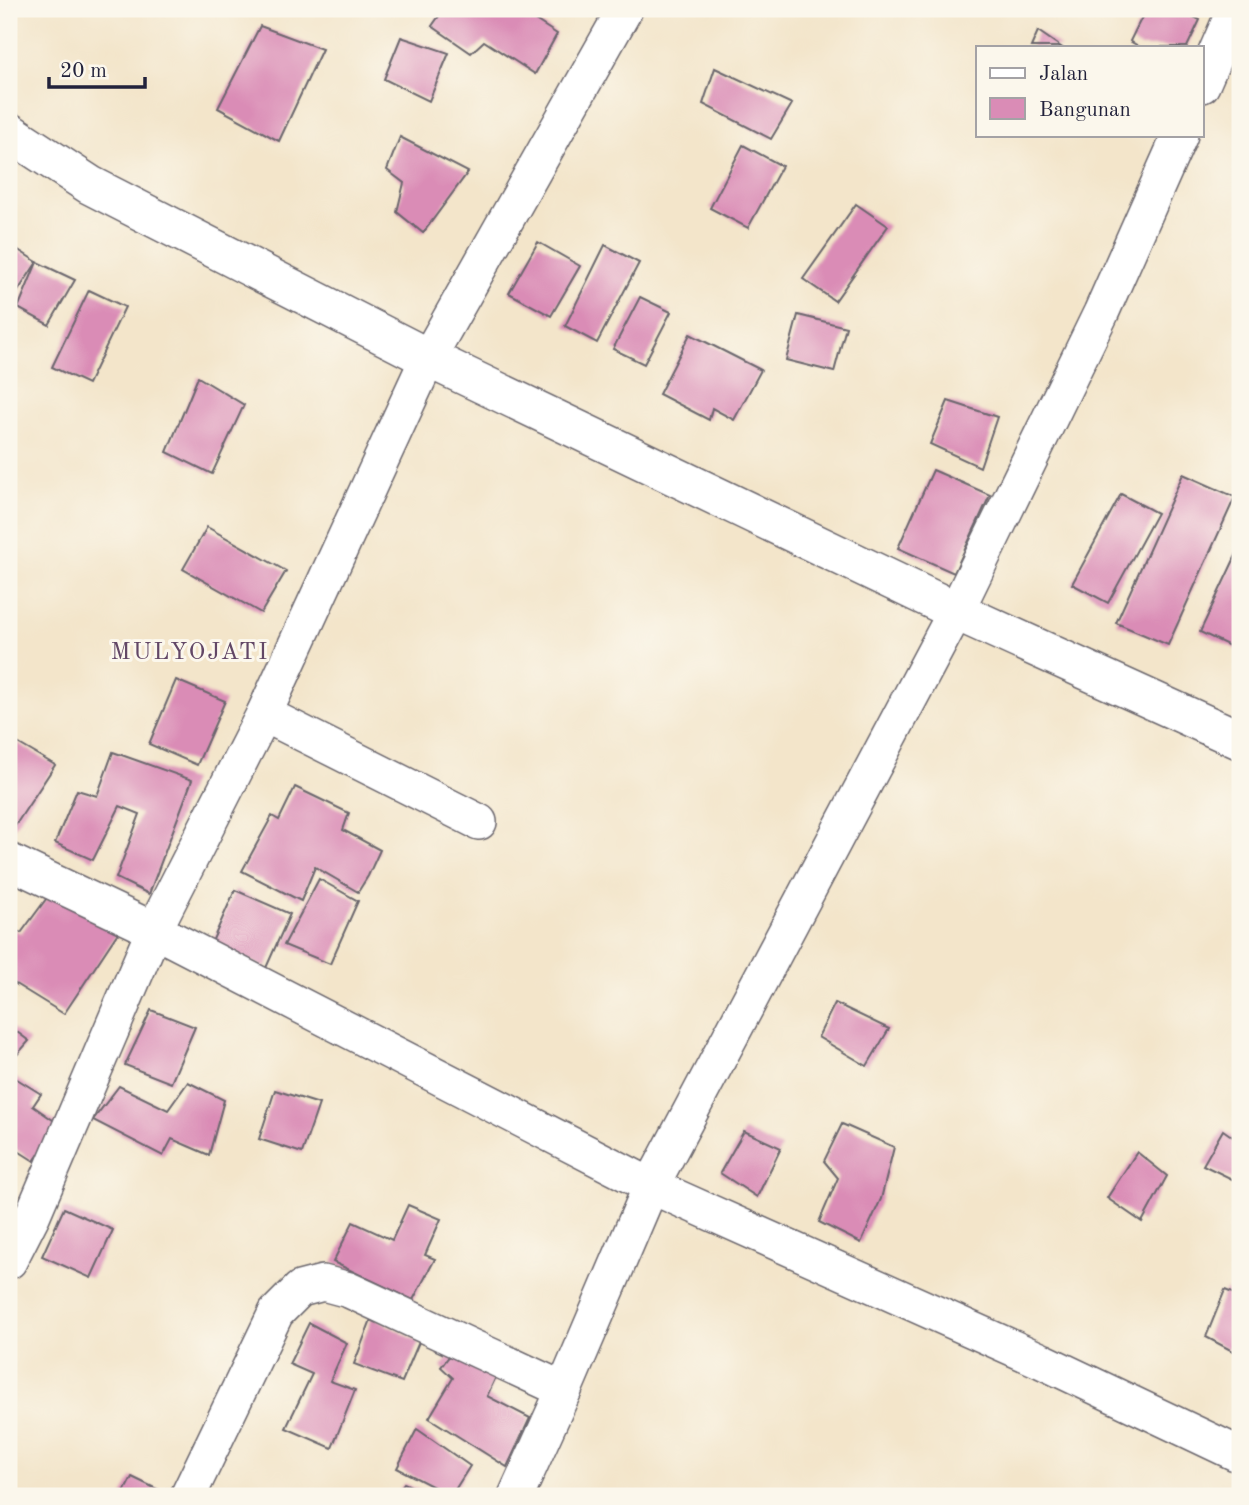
<svg xmlns="http://www.w3.org/2000/svg" width="1249" height="1505" viewBox="0 0 1249 1505" font-family="'Old Standard TT',serif">
<style>
.building{fill:#da8cb6}
.lines{fill:none;stroke-linecap:round;stroke-linejoin:round}
.minor-casing{stroke:#6b666d;stroke-width:38}
.tertiary-casing{stroke:#6b666d;stroke-width:41}
.minor{stroke:#fff;stroke-width:35}
.tertiary{stroke:#fff;stroke-width:38}
.labels{text-anchor:middle;stroke-width:6;stroke-linejoin:round;paint-order:stroke}
.quarter-label{font-size:24px;letter-spacing:2px;fill:#624766;stroke:#fbf7ec}
</style>
<rect width="100%" height="100%" fill="#fbf7ec"/>
<filter id="ink" filterUnits="userSpaceOnUse"><feTurbulence type="fractalNoise" baseFrequency=".0143" numOctaves="2"/><feDisplacementMap in="SourceGraphic" scale="14" xChannelSelector="R" yChannelSelector="G"/><feConvolveMatrix kernelMatrix="1 2 1 2 8 2 1 2 1" color-interpolation-filters="sRGB"/></filter>
<filter id="wash" filterUnits="userSpaceOnUse"><feTurbulence type="fractalNoise" baseFrequency=".00686" numOctaves="4" result="noise"/><feDisplacementMap in="SourceGraphic" scale="28" xChannelSelector="R" yChannelSelector="G"/><feGaussianBlur stdDeviation="1.57" result="paint"/><feColorMatrix in="noise" values="0 0 0 0 0 0 0 0 0 0 0 0 0 0 0 0 0 1.4 0 .05"/><feComposite in="paint" operator="in"/></filter>
<g filter="url(#wash)">
<rect width="100%" height="100%" fill="#f3e5ca"/>
<g id="blocks">
<g class="building">
<path d="M444,9H518L557,34L535,74L484,41L471,53L432,26Z"/>
<path d="M1146,9H1178L1200,20L1187,47H1140L1130,41Z"/>
<path d="M260,26L322,49L279,141L218,108Z"/>
<path d="M1038,31L1061,47H1031Z"/>
<path d="M401,37L449,53L429,101L384,79Z"/>
<path d="M715,68L792,104L771,139L703,104Z"/>
<path d="M400,137L468,172L423,233L397,212L404,183L387,170Z"/>
<path d="M743,145L782,166L748,228L710,208Z"/>
<path d="M856,204L888,226L835,301L803,279Z"/>
<path d="M538,242L580,266L551,316L509,293Z"/>
<path d="M9,244L37,262L12,300L9,297Z"/>
<path d="M605,245L639,263L597,343L565,326Z"/>
<path d="M37,262L75,280L49,325L18,308Z"/>
<path d="M89,290L125,307L88,384L52,367Z"/>
<path d="M640,297L671,312L644,364L613,349Z"/>
<path d="M798,315L846,327L834,372L786,360Z"/>
<path d="M690,334L761,370L734,420L712,408L709,420L659,394Z"/>
<path d="M198,377L244,405L212,474L167,452Z"/>
<path d="M948,401L997,417L980,467L930,444Z"/>
<path d="M933,470L990,495L954,573L898,548Z"/>
<path d="M1183,474L1235,497L1168,645L1116,623Z"/>
<path d="M1121,494L1157,513L1108,603L1072,584Z"/>
<path d="M207,527L286,571L261,613L183,569Z"/>
<path d="M1240,547V651L1200,632Z"/>
<path d="M176,680L225,701L197,765L149,744Z"/>
<path d="M9,738L55,765L9,835Z"/>
<path d="M113,752L192,780L149,894L116,878L140,814L120,806L93,860L55,843L77,790L97,796Z"/>
<path d="M295,787L349,813L343,830L380,850L368,876L358,892L315,867L301,901L242,871L272,816L279,820Z"/>
<path d="M319,879L358,901L330,964L284,945Z"/>
<path d="M235,890L290,914L266,968L211,944Z"/>
<path d="M52,891L119,931L64,1014L9,980V927L21,933Z"/>
<path d="M835,1003L889,1029L867,1066L818,1037Z"/>
<path d="M151,1010L195,1027L171,1083L125,1065Z"/>
<path d="M9,1026L29,1041L15,1057L9,1054Z"/>
<path d="M9,1074L41,1094L33,1106L60,1125L34,1161L9,1145Z"/>
<path d="M188,1082L224,1100L209,1155L172,1139L163,1156L93,1120L119,1086L168,1110Z"/>
<path d="M275,1090L319,1104L302,1153L259,1139Z"/>
<path d="M842,1124L894,1147L881,1199L861,1243L819,1222L838,1178L824,1161Z"/>
<path d="M1223,1130L1240,1142V1174L1236,1181L1203,1165Z"/>
<path d="M744,1131L781,1148L757,1197L720,1173Z"/>
<path d="M1137,1152L1167,1176L1142,1222L1107,1198Z"/>
<path d="M408,1205L441,1219L425,1255L435,1259L413,1300L333,1262L353,1222L392,1240Z"/>
<path d="M64,1208L113,1230L91,1278L42,1256Z"/>
<path d="M1225,1290L1240,1296V1355L1206,1337Z"/>
<path d="M372,1317L419,1342L402,1382L354,1364Z"/>
<path d="M309,1323L347,1343L330,1381L355,1390L332,1448L286,1428L312,1374L289,1364Z"/>
<path d="M460,1342L503,1362L487,1396L530,1418L507,1467L429,1418L453,1378L441,1367Z"/>
<path d="M417,1429L470,1466L451,1496L397,1468Z"/>
<path d="M132,1477L171,1496H122Z"/>
<path d="M404,1483L432,1496H395Z"/>
</g>
</g>
</g>
<g filter="url(#ink)">
<use href="#blocks" fill-opacity="0" stroke="#6b666d" stroke-width="2"/>
<g class="lines">
<g class="minor-casing">
<g id="minor">
<path d="M1202,85L1235,9"/>
<path d="M264,714L479,822"/>
<path d="M9,861L154,930L651,1186L1042,1361L1240,1455"/>
<path d="M9,1261L33,1214L154,930L264,714L428,358L625,9"/>
<path d="M188,1496L276,1313L300,1289L323,1283L349,1290L564,1390"/>
<path d="M516,1496L564,1390L651,1186L956,611L1101,313L1180,135"/>
</g>
</g>
<g class="tertiary-casing">
<path id="tertiary" d="M9,132L90,185L428,358L956,611L1240,740"/>
</g>
<use href="#minor" class="minor"/>
<use href="#tertiary" class="tertiary"/>
</g>
</g>
<g class="labels">
<g class="quarter-label">
<text x="190" y="659">MULYOJATI</text>
</g>
</g>
<rect width="1249" height="1505" fill="none" stroke="#fbf7ec" stroke-width="35"/>
<rect x="976" y="46" width="228" height="91" fill="#fbf7ec" stroke="#a4a2a5" stroke-width="2"/>
<rect x="990" y="68" width="35" height="10" fill="#ffffff" stroke="#a4a2a5" stroke-width="2"/>
<text x="1039" y="80" font-size="21" fill="#22223b">Jalan</text>
<rect x="990" y="98" width="35" height="21" fill="#da8cb6" stroke="#a4a2a5" stroke-width="2"/>
<text x="1039" y="116" font-size="21" fill="#22223b">Bangunan</text>
<path d="M49 77v10h96v-10" fill="none" stroke="#22223b" stroke-width="3.5"/>
<text x="60" y="77" font-size="21" fill="#22223b" stroke="#fbf7ec" stroke-width="5" paint-order="stroke">20 m</text>
</svg>
